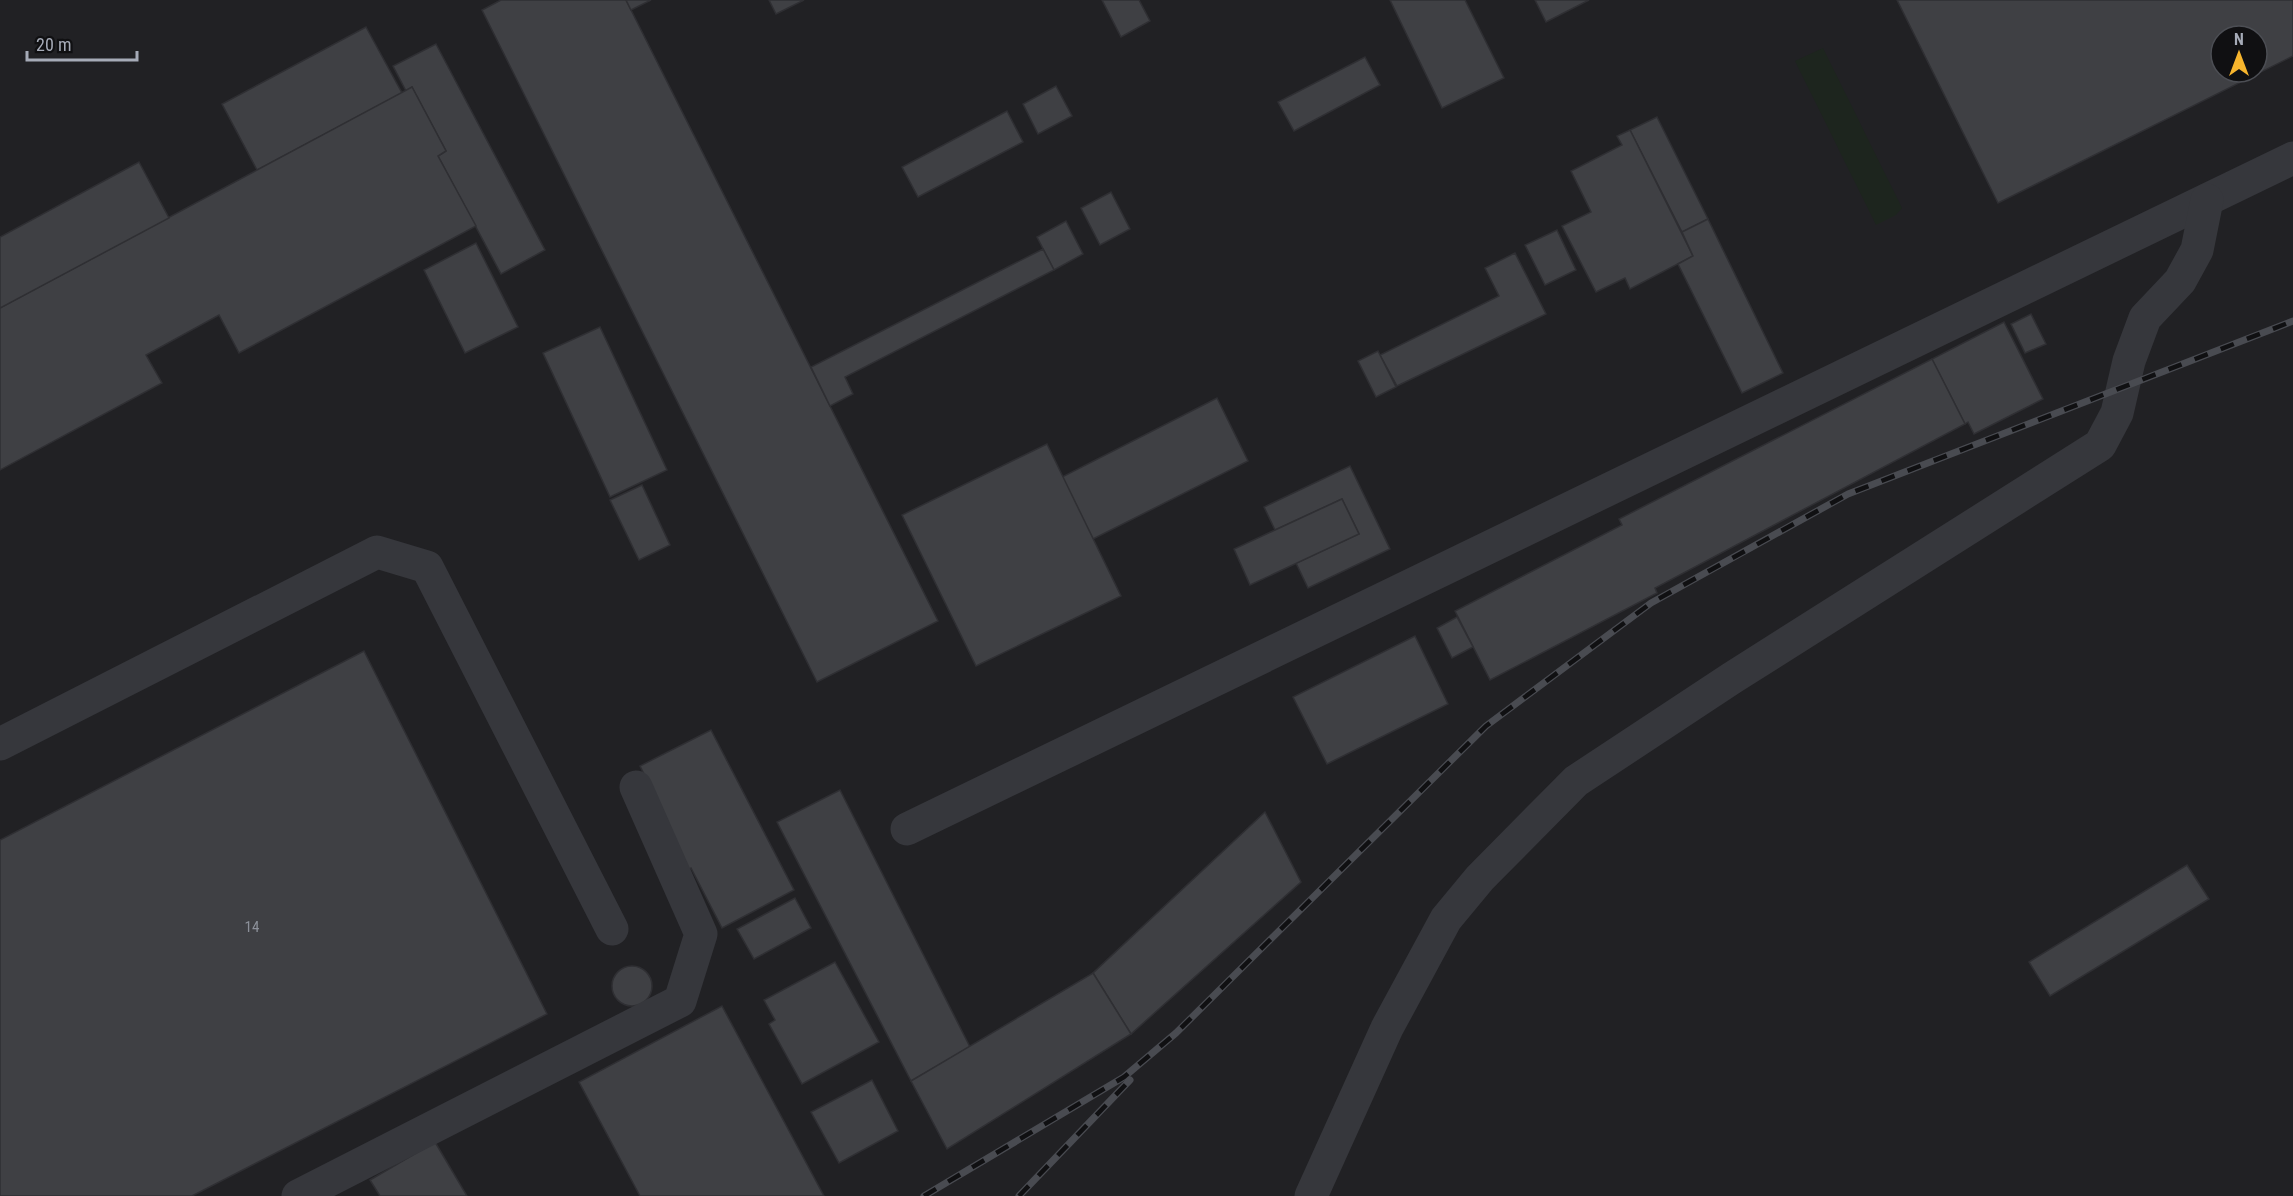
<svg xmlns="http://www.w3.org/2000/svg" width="2293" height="1196" viewBox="0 0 2293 1196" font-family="'Roboto Condensed',sans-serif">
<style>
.built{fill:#212124;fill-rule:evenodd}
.green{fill:#1d251e}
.building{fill:#3f4044;stroke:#2f2f33;stroke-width:1.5;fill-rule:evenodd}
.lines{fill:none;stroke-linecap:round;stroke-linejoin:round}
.minor{stroke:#36373c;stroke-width:33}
.rail-casing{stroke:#494b51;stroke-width:7}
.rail{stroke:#101012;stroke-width:4.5;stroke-dasharray:14;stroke-linecap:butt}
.labels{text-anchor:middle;stroke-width:5;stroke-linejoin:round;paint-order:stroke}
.number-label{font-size:15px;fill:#8c909a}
</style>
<rect width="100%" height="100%" fill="#151517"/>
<path class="built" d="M0,0H2293V1196H0ZM2221,36H2257V72H2221Z"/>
<path class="green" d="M1823,48L1902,208L1896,215L1876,225L1795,61Z"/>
<g class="building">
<path d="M501,0H626L938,621L817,682L482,10Z"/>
<path d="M626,0H651L631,10Z"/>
<path d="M769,0H804L776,14Z"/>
<path d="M1102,0H1139L1150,21L1121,37Z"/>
<path d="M1390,0H1465L1504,78L1442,108Z"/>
<path d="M1535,0H1589L1546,22Z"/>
<path d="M1897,0H2293V56L1998,203ZM2221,36H2257V72H2221Z"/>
<path d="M366,27L402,93L257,170L222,104Z"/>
<path d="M436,44L545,250L501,274L438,156L446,151L412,87L406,91L393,66Z"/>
<path d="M1365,57L1380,85L1294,131L1278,102Z"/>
<path d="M1056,86L1072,116L1038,134L1023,104Z"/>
<path d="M412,87L446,151L438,156L476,226L239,353L219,315L146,355L162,383L0,470V308Z"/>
<path d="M1007,111L1023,142L918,197L902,167Z"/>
<path d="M1657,117L1708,219L1682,232L1630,130Z"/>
<path d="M1630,130L1693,256L1630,289L1625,278L1596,292L1562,226L1591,212L1571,171L1622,145L1617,136Z"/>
<path d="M139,162L169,218L0,308V237Z"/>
<path d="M1111,192L1130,229L1100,245L1081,208Z"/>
<path d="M1708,219L1783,373L1742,393L1678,264L1693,256L1682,232Z"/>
<path d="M1066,221L1083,254L1054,270L1037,237Z"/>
<path d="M1557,230L1576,270L1545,285L1525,245Z"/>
<path d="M476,243L518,327L465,353L424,270Z"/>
<path d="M1043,249L1054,270L845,377L853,394L830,406L811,367Z"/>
<path d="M1515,253L1546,314L1397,386L1380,355L1499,296L1485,268Z"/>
<path d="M2031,314L2046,344L2025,353L2011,324Z"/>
<path d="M2004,322L2043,399L1974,434L1968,422L1965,424L1932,359Z"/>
<path d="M600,327L667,470L610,497L543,353Z"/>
<path d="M1378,351L1396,387L1376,397L1358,361Z"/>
<path d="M1932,359L1965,424L1655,588L1657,593L1490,680L1455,611L1622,525L1619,519Z"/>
<path d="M1217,398L1248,461L1093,539L1062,477Z"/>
<path d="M1047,444L1121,596L976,666L902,515Z"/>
<path d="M1350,466L1390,549L1308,588L1296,563L1359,534L1342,499L1275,530L1264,507Z"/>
<path d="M642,485L670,545L639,560L610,500Z"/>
<path d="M1342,499L1359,534L1250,585L1234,549Z"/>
<path d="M1457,617L1473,647L1452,658L1437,628Z"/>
<path d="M1415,636L1448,704L1327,764L1293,697Z"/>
<path d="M364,651L547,1014L192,1196H0V840Z"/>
<path d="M711,730L794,890L722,928L691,868L683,873L669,824L640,766Z"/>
<path d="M840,790L970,1047L911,1081L777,822Z"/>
<path d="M1265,812L1301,882L1131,1034L1093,973Z"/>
<path d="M2187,865L2209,899L2050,996L2029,962Z"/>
<path d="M795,898L811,928L754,959L737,929Z"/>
<path d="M835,962L879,1042L802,1084L769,1024L775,1020L764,1000Z"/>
<circle cx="632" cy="986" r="20"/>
<path d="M1093,973L1131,1034L947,1149L911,1081Z"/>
<path d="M722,1006L824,1196H640L579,1082Z"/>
<path d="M872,1080L898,1131L839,1163L811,1112Z"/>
<path d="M435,1142L467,1196H380L370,1180Z"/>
</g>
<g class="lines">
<g class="minor">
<path d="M0,744L377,552L427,567L612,929"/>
<path d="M907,829L2293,158"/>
<path d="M298,1196L680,1001L701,934L636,787"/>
<path d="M1311,1196L1387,1028L1446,919L1480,878L1576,781L1732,678L2100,445L2117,413L2129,361L2145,318L2180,281L2197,250L2207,200"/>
</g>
<g class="rail-casing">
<g id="rail">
<path d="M924,1196L1124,1077L1176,1033L1486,726L1651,603L1848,494L2293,321"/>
<path d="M1019,1196L1130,1080"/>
</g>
</g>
<use href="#rail" class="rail"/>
</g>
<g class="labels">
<g class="number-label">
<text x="252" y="932">14</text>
</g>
</g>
<g transform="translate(2239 54)"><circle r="28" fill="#101012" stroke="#4c4e54" stroke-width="1.5"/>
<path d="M0-4.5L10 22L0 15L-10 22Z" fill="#f7b52d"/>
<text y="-9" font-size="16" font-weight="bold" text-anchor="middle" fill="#a6abb7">N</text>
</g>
<path d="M27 51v9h110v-9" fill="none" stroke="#a6abb7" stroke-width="3"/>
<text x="36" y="51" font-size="18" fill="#a6abb7" stroke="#101012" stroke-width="4.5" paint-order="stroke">20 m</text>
</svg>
